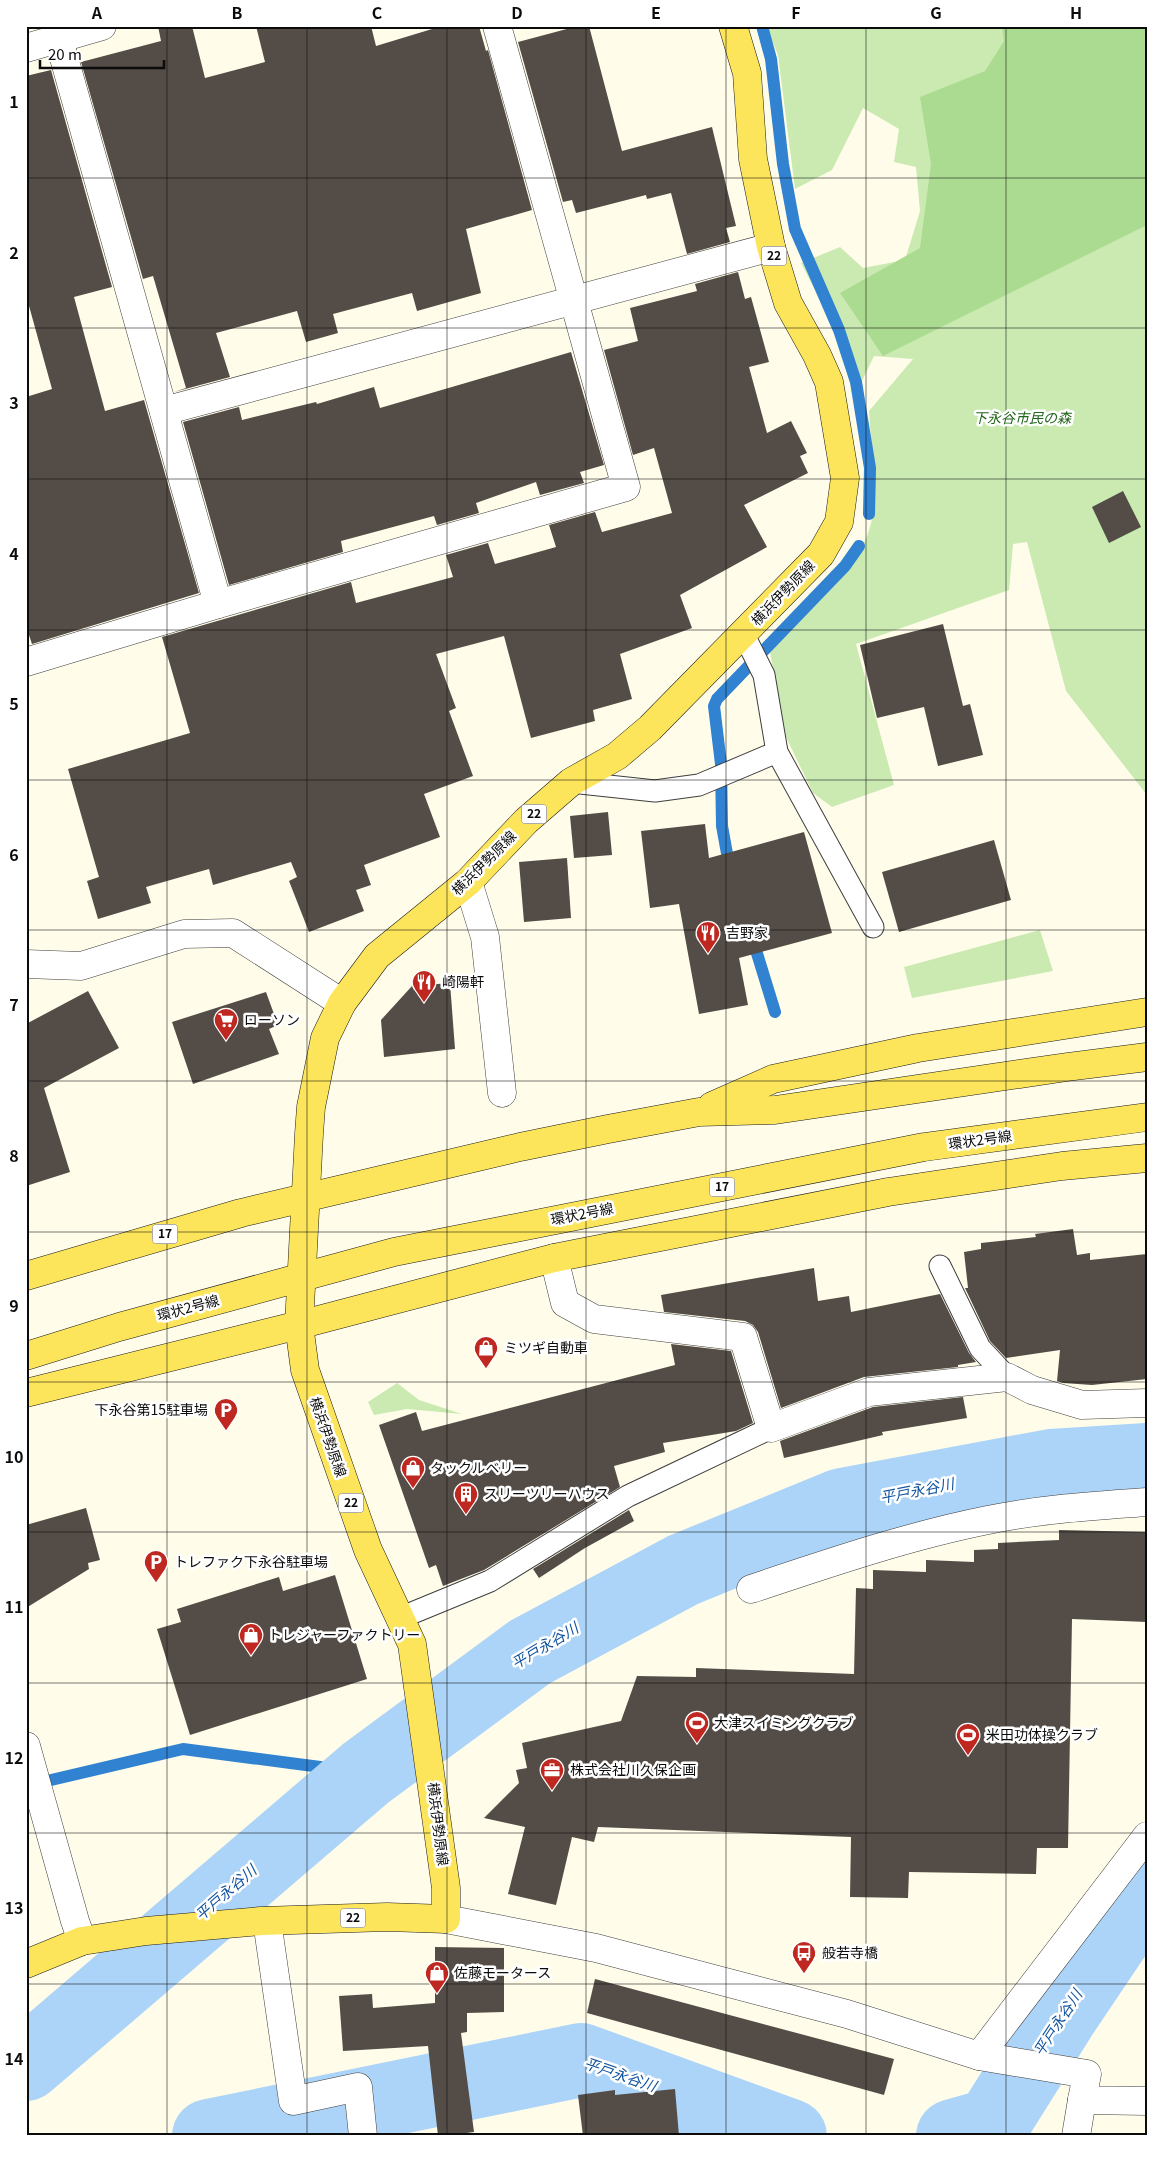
<svg xmlns="http://www.w3.org/2000/svg" width="1173" height="2162" viewBox="0 0 1173 2162" font-family="Georgia,'Noto Sans JP',serif">
<style>
.green{fill:#caeab2}
.forest{fill:#abdb91}
.lines{fill:none;stroke-linecap:round;stroke-linejoin:round}
.stream{stroke:#3182d1;stroke-width:12}
.river{stroke:#acd4f8;stroke-width:74}
.building{fill:#544d47}
.service-casing{stroke:#3e3e3e;stroke-width:23}
.minor-casing{stroke:#3e3e3e;stroke-width:29}
.tertiary-casing{stroke:#3e3e3e;stroke-width:29}
.primary-casing{stroke:#1c1c1c;stroke-width:29}
.service{stroke:#fff;stroke-width:21}
.minor{stroke:#fff;stroke-width:28}
.tertiary{stroke:#fff;stroke-width:28}
.primary{stroke:#fde55b;stroke-width:28}
.grid{fill:none;stroke:#0b0b0b;stroke-width:1;stroke-opacity:0.55}
.labels{text-anchor:middle;stroke-width:5;stroke-linejoin:round;paint-order:stroke}
.shield{fill:#fff;stroke:#545454;stroke-width:1}
.shield-label{font-size:12px;font-weight:bold;fill:#0b0b0b}
.park-label{font-size:14px;font-style:italic;fill:#22641a;stroke:#fff}
.street-label{font-size:14px;fill:#0b0b0b;stroke:#fff}
.poi-label{font-size:14px;fill:#0b0b0b;stroke:#fff;text-anchor:start}
.water-label{font-size:15px;font-style:italic;fill:#1254a0;stroke:#fff}
.neatline{fill:none;stroke:#0b0b0b;stroke-width:2}
.grid-label{font-size:16px;text-anchor:middle;font-weight:bold;fill:#0b0b0b}
</style>
<rect width="100%" height="100%" fill="#fffde9"/>
<g class="green">
<path d="M766,26H1147V795L1066,691L1027,542L1013,544L1009,590L856,644L894,785L832,807L813,793L786,737L769,647C809,609 864,571 873,514C877,481 871,444 869,411L913,359L874,356L862,381L801,263L840,247L863,268L905,260L920,211L916,167L894,162L899,129L863,108L832,170L795,189L778,55Z"/>
<path d="M1040,930L1053,971L912,998L904,967Z"/>
<path d="M397,1383L419,1400L462,1414L407,1409L374,1415L368,1402Z"/>
</g>
<path class="forest" d="M1002,26H1147V225L883,356L840,293L920,248L931,164L920,97L985,71L1004,41Z"/>
<g class="lines">
<g class="stream">
<path d="M762,26L771,59L783,164L795,229L839,330L856,382L870,468L869,514"/>
<path d="M730,870L722,826L721,764L714,706L717,699L845,566L859,546"/>
<path d="M752,937L775,1012"/>
<path d="M34,1784L183,1749L366,1773"/>
</g>
<g class="river">
<path d="M26,2064L366,1773L530,1652L683,1570L842,1505L1051,1466L1147,1460"/>
<path d="M209,2136L581,2060L790,2136"/>
<path d="M953,2136L992,2125L1061,2015L1147,1887"/>
</g>
</g>
<g class="building">
<path d="M158,26H192L205,78L265,62L256,26H371L376,46L442,26H479L486,51L488,50L532,210L466,229L481,293L417,311L412,293L333,314L338,333L306,342L297,311L216,333L230,377L174,392L186,388L153,276L143,279L81,62L161,41Z"/>
<path d="M578,26H589L622,151L712,127L736,226L726,228L730,242L687,254L671,193L647,199L646,195L576,213L572,200L563,202L518,42Z"/>
<path d="M51,70L112,287L74,297L105,411L144,400L199,593L32,644L26,626V397L52,389L26,295V76Z"/>
<path d="M738,272L745,299L751,297L769,362L749,367L767,433L791,421L807,453L800,456L808,473L744,505L767,547L680,595L692,628L620,654L632,699L593,710L595,721L531,738L504,636L436,654L456,708L449,711L473,776L424,794L440,837L364,865L371,885L356,890L364,911L309,932L289,881L297,877L291,862L213,885L209,869L146,887L151,903L98,919L87,881L99,877L68,769L190,733L162,637L351,582L356,603L453,577L446,555L488,543L495,564L556,547L549,525L595,512L602,532L672,513L654,448L633,455L604,350L638,341L630,308L697,291L695,284Z"/>
<path d="M571,352L604,465L580,472L584,483L540,495L536,482L476,503L479,513L437,525L434,516L341,541L343,552L229,585L183,422L239,407L242,420L316,402L317,404L374,387L380,408Z"/>
<path d="M1123,491L1141,527L1109,543L1092,507Z"/>
<path d="M943,624L963,706L970,704L983,755L938,766L924,707L877,718L860,645Z"/>
<path d="M608,812L612,855L574,858L570,816Z"/>
<path d="M705,824L709,858L804,832L832,933L739,958L748,1005L699,1014L679,904L650,908L641,831Z"/>
<path d="M994,840L1011,900L899,932L882,872Z"/>
<path d="M567,858L571,918L524,922L519,862Z"/>
<path d="M450,983L455,1049L384,1057L381,1020L412,986Z"/>
<path d="M88,991L119,1048L44,1088L70,1172L26,1186V1024Z"/>
<path d="M266,992L278,1025L269,1029L279,1054L193,1084L172,1022Z"/>
<path d="M1073,1229L1077,1255L1090,1253V1260L1147,1254V1379L1092,1385L1063,1383L1057,1381L1060,1350L1006,1358L990,1341L965,1288H968L964,1252L981,1249V1243L1036,1237L1035,1234Z"/>
<path d="M814,1268L818,1301L849,1296L851,1312L940,1294L969,1353L976,1362L958,1365V1367L864,1377L781,1408L758,1332L753,1325L745,1321L664,1312L661,1295Z"/>
<path d="M671,1344L731,1351L753,1423L736,1431L663,1443L665,1452L614,1466L620,1487L484,1570L443,1586L436,1565L429,1568L379,1425L416,1412L422,1431L675,1365Z"/>
<path d="M963,1397L967,1418L882,1432L883,1435L784,1458L780,1441L873,1407Z"/>
<path d="M86,1508L100,1560L88,1563L89,1569L26,1608V1525Z"/>
<path d="M629,1510L634,1521L585,1548L539,1578L533,1569Z"/>
<path d="M1059,1530L1147,1532V1622L1072,1619L1068,1848H1037L1036,1874L909,1872L908,1898L850,1897L851,1837L598,1827L594,1842L572,1837L556,1905L508,1894L525,1827L484,1818L519,1783L516,1770L527,1768L522,1743L621,1721L637,1676L696,1677V1668L854,1674L856,1588L873,1589V1570L926,1572V1560L974,1562V1550L998,1549V1543L1059,1540Z"/>
<path d="M335,1575L367,1679L190,1735L157,1629L181,1622L177,1609L279,1577L283,1591Z"/>
<path d="M435,1947L504,1948V2012L467,2013V2032L461,2033L474,2132L444,2136H438L428,2046L343,2051L339,1996L372,1994L373,2008L435,2003Z"/>
<path d="M595,1979L894,2059L884,2095L587,2013Z"/>
<path d="M675,2089L679,2136H583L578,2095L615,2090V2095Z"/>
</g>
<g class="lines">
<g class="service-casing">
<g id="service">
<path d="M743,633L764,675L777,752L873,927"/>
<path d="M571,782L655,791L699,785L777,752"/>
<path d="M940,1266L980,1348L1007,1377"/>
<path d="M400,1618L490,1581L628,1496L771,1428"/>
</g>
</g>
<g class="minor-casing">
<g id="minor">
<path d="M55,26L218,604"/>
<path d="M26,48L102,26"/>
<path d="M164,411L771,247"/>
<path d="M26,662L218,604L626,487L497,26"/>
<path d="M468,882L485,937L502,1093"/>
<path d="M26,964L81,966L184,934L233,933L342,1003"/>
<path d="M554,1258L565,1303L594,1319L743,1337L771,1428L869,1392L1007,1377L1032,1390L1082,1405L1147,1403"/>
<path d="M751,1589C829,1563 908,1536 988,1520C1041,1509 1094,1506 1147,1502"/>
<path d="M26,1746L75,1921L82,1941"/>
<path d="M267,1921L293,2101L358,2087L363,2136"/>
<path d="M979,2056L1147,1836"/>
<path d="M1076,2136L1082,2100"/>
</g>
</g>
<g class="tertiary-casing">
<path id="tertiary" d="M446,1919L596,1948L847,2014L979,2056L1087,2074L1082,2100L1147,2101"/>
</g>
<g class="primary-casing">
<g id="primary">
<path d="M712,1106L773,1079L918,1048L1147,1012"/>
<path d="M26,1276L241,1213L520,1147L608,1129L699,1112L775,1110L1067,1067L1147,1057"/>
<path d="M26,1356L119,1327L394,1252L924,1147L1147,1117"/>
<path d="M26,1393L299,1325L554,1258L888,1192L1062,1166L1147,1158"/>
<path d="M26,1964L82,1941L146,1931L261,1921L387,1917L446,1919V1888L412,1644L368,1550L305,1370L299,1325L309,1134L311,1107L325,1038L342,1003L377,956L468,882L526,821L571,782L617,756L650,728L821,554L839,522L845,478L829,382L817,355L788,303L771,247L753,159L747,73L733,26"/>
</g>
</g>
<use href="#service" class="service"/>
<use href="#minor" class="minor"/>
<use href="#tertiary" class="tertiary"/>
<use href="#primary" class="primary"/>
</g>
<path class="grid" d="M167,26V2136M307,26V2136M447,26V2136M586,26V2136M726,26V2136M866,26V2136M1006,26V2136M26,178H1147M26,328H1147M26,479H1147M26,630H1147M26,780H1147M26,930H1147M26,1081H1147M26,1232H1147M26,1382H1147M26,1532H1147M26,1683H1147M26,1833H1147M26,1984H1147"/>
<defs>
<g id="restaurant-pin" transform="scale(1.25)"><path d="M0 17L-7.5 6A9.5 9.5 0 1 1 7.5 6Z" fill="#bf2820" stroke="#fff"/><path d="M-5-6h1v4h1v-4h1v4h1v-4h1v5L-1.5 .5V6h-2V.5L-5-1ZM5-6V6H3V1.5H1.5Q1.5-4 5-6Z" fill="#fff"/></g>
<g id="supermarket-pin" transform="scale(1.25)"><path d="M0 17L-7.5 6A9.5 9.5 0 1 1 7.5 6Z" fill="#bf2820" stroke="#fff"/><path d="M-6-5.5h2.5l.6 2H6L4.5 2H-2.5L-4.4-4H-6ZM-1.5 3.2a1.3 1.3 0 1 0 .1 0ZM3 3.2a1.3 1.3 0 1 0 .1 0Z" fill="#fff"/></g>
<g id="shop-pin" transform="scale(1.25)"><path d="M0 17L-7.5 6A9.5 9.5 0 1 1 7.5 6Z" fill="#bf2820" stroke="#fff"/><path d="M-5-2.5h2.3a2.7 3.5 0 0 1 5.4 0H5L5.5 6h-11ZM-1.5-2.5h3a1.5 2.3 0 0 0-3 0Z" fill="#fff"/></g>
<g id="parking-pin" transform="scale(1.25)"><path d="M0 17L-7.5 6A9.5 9.5 0 1 1 7.5 6Z" fill="#bf2820" stroke="#fff"/><path d="M-3.5-5.5H1a3.5 3.5 0 0 1 0 7H-1V5.5H-3.5ZM-1-3.4V-.6H.8a1.4 1.4 0 0 0 0-2.8Z" fill="#fff"/></g>
<g id="building-pin" transform="scale(1.25)"><path d="M0 17L-7.5 6A9.5 9.5 0 1 1 7.5 6Z" fill="#bf2820" stroke="#fff"/><path d="M-4-6H4V6H1V3H-1V6H-4ZM-2.5-4.3h1.7v1.8h-1.7ZM.8-4.3h1.7v1.8H.8ZM-2.5-1h1.7V.8h-1.7ZM.8-1h1.7V.8H.8Z" fill="#fff"/></g>
<g id="stadium-pin" transform="scale(1.25)"><path d="M0 17L-7.5 6A9.5 9.5 0 1 1 7.5 6Z" fill="#bf2820" stroke="#fff"/><path d="M0-5a6.5 5 0 1 0 0 10a6.5 5 0 1 0 0-10ZM-3.5-1.8h7v3.6h-7Z" fill="#fff"/></g>
<g id="office-pin" transform="scale(1.25)"><path d="M0 17L-7.5 6A9.5 9.5 0 1 1 7.5 6Z" fill="#bf2820" stroke="#fff"/><path d="M-6-3h4V-5.5h4V-3h4V5H-6ZM-1-4.5V-3h2v-1.5ZM-6 0V1H6V0Z" fill="#fff"/></g>
<g id="bus-pin" transform="scale(1.25)"><path d="M0 17L-7.5 6A9.5 9.5 0 1 1 7.5 6Z" fill="#bf2820" stroke="#fff"/><path d="M-5-6H5V4H4V6H2V4H-2V6H-4V4H-5ZM-3.5-4V0h7V-4ZM-3.5 1.2v1.5H-2V1.2ZM2 1.2v1.5H3.5V1.2Z" fill="#fff"/></g>
</defs>
<g fill-rule="evenodd">
<use href="#restaurant-pin" x="708" y="933"/>
<use href="#restaurant-pin" x="424" y="982"/>
<use href="#supermarket-pin" x="226" y="1020"/>
<use href="#shop-pin" x="486" y="1348"/>
<use href="#parking-pin" x="226" y="1410"/>
<use href="#shop-pin" x="413" y="1468"/>
<use href="#building-pin" x="466" y="1494"/>
<use href="#parking-pin" x="156" y="1562"/>
<use href="#shop-pin" x="251" y="1635"/>
<use href="#stadium-pin" x="697" y="1723"/>
<use href="#stadium-pin" x="968" y="1735"/>
<use href="#office-pin" x="552" y="1770"/>
<use href="#bus-pin" x="804" y="1953"/>
<use href="#shop-pin" x="437" y="1973"/>
</g>
<g class="labels">
<g class="shield">
<rect x="761.5" y="246.5" width="25" height="19" rx="4"/>
<rect x="521.5" y="804.5" width="25" height="19" rx="4"/>
<rect x="709.5" y="1177.5" width="25" height="19" rx="4"/>
<rect x="152.5" y="1224.5" width="25" height="19" rx="4"/>
<rect x="338.5" y="1493.5" width="25" height="19" rx="4"/>
<rect x="340.5" y="1908.5" width="25" height="19" rx="4"/>
</g>
<g class="shield-label">
<text x="774" y="260">22</text>
<text x="534" y="818">22</text>
<text x="722" y="1191">17</text>
<text x="165" y="1238">17</text>
<text x="351" y="1507">22</text>
<text x="353" y="1922">22</text>
</g>
<g class="park-label">
<text x="1022" y="423">下永谷市民の森</text>
</g>
<g class="street-label">
<text transform="translate(783 593) rotate(-46)" y="5">横浜伊勢原線</text>
<text transform="translate(484 863) rotate(-45)" y="5">横浜伊勢原線</text>
<text transform="translate(980 1140) rotate(-8)" y="5">環状2号線</text>
<text transform="translate(582 1214) rotate(-11)" y="5">環状2号線</text>
<text transform="translate(188 1308) rotate(-15)" y="5">環状2号線</text>
<text transform="translate(328 1437) rotate(71)" y="5">横浜伊勢原線</text>
<text transform="translate(438 1824) rotate(83)" y="5">横浜伊勢原線</text>
</g>
<g class="poi-label">
<text x="726" y="938">吉野家</text>
<text x="442" y="987">崎陽軒</text>
<text x="244" y="1025">ローソン</text>
<text x="504" y="1353">ミツギ自動車</text>
<text x="208" y="1415" text-anchor="end">下永谷第15駐車場</text>
<text x="430" y="1473">タックルベリー</text>
<text x="484" y="1499">スリーツリーハウス</text>
<text x="174" y="1567">トレファク下永谷駐車場</text>
<text x="268" y="1640">トレジャーファクトリー</text>
<text x="714" y="1728">大津スイミングクラブ</text>
<text x="986" y="1740">米田功体操クラブ</text>
<text x="570" y="1775">株式会社川久保企画</text>
<text x="822" y="1958">般若寺橋</text>
<text x="454" y="1978">佐藤モータース</text>
</g>
<g class="water-label">
<text transform="translate(917 1491) rotate(-11)" y="5">平戸永谷川</text>
<text transform="translate(545 1646) rotate(-31)" y="5">平戸永谷川</text>
<text transform="translate(226 1893) rotate(-41)" y="5">平戸永谷川</text>
<text transform="translate(1058 2023) rotate(-57)" y="5">平戸永谷川</text>
<text transform="translate(620 2075) rotate(19)" y="5">平戸永谷川</text>
</g>
</g>
<rect width="1173" height="2162" fill="none" stroke="#ffffff" stroke-width="55"/>
<path d="M40 60v8h124v-8" fill="none" stroke="#0b0b0b" stroke-width="2.5"/>
<text x="48" y="60" font-size="15" fill="#0b0b0b" stroke="#ffffff" stroke-width="4" paint-order="stroke">20 m</text>
<rect x="28" y="28" width="1118" height="2106" class="neatline"/>
<g class="grid-label">
<text x="97" y="19">A</text>
<text x="237" y="19">B</text>
<text x="377" y="19">C</text>
<text x="517" y="19">D</text>
<text x="656" y="19">E</text>
<text x="796" y="19">F</text>
<text x="936" y="19">G</text>
<text x="1076" y="19">H</text>
<text x="14" y="108">1</text>
<text x="14" y="259">2</text>
<text x="14" y="409">3</text>
<text x="14" y="560">4</text>
<text x="14" y="710">5</text>
<text x="14" y="861">6</text>
<text x="14" y="1011">7</text>
<text x="14" y="1162">8</text>
<text x="14" y="1312">9</text>
<text x="14" y="1463">10</text>
<text x="14" y="1613">11</text>
<text x="14" y="1764">12</text>
<text x="14" y="1914">13</text>
<text x="14" y="2065">14</text>
</g>
</svg>
